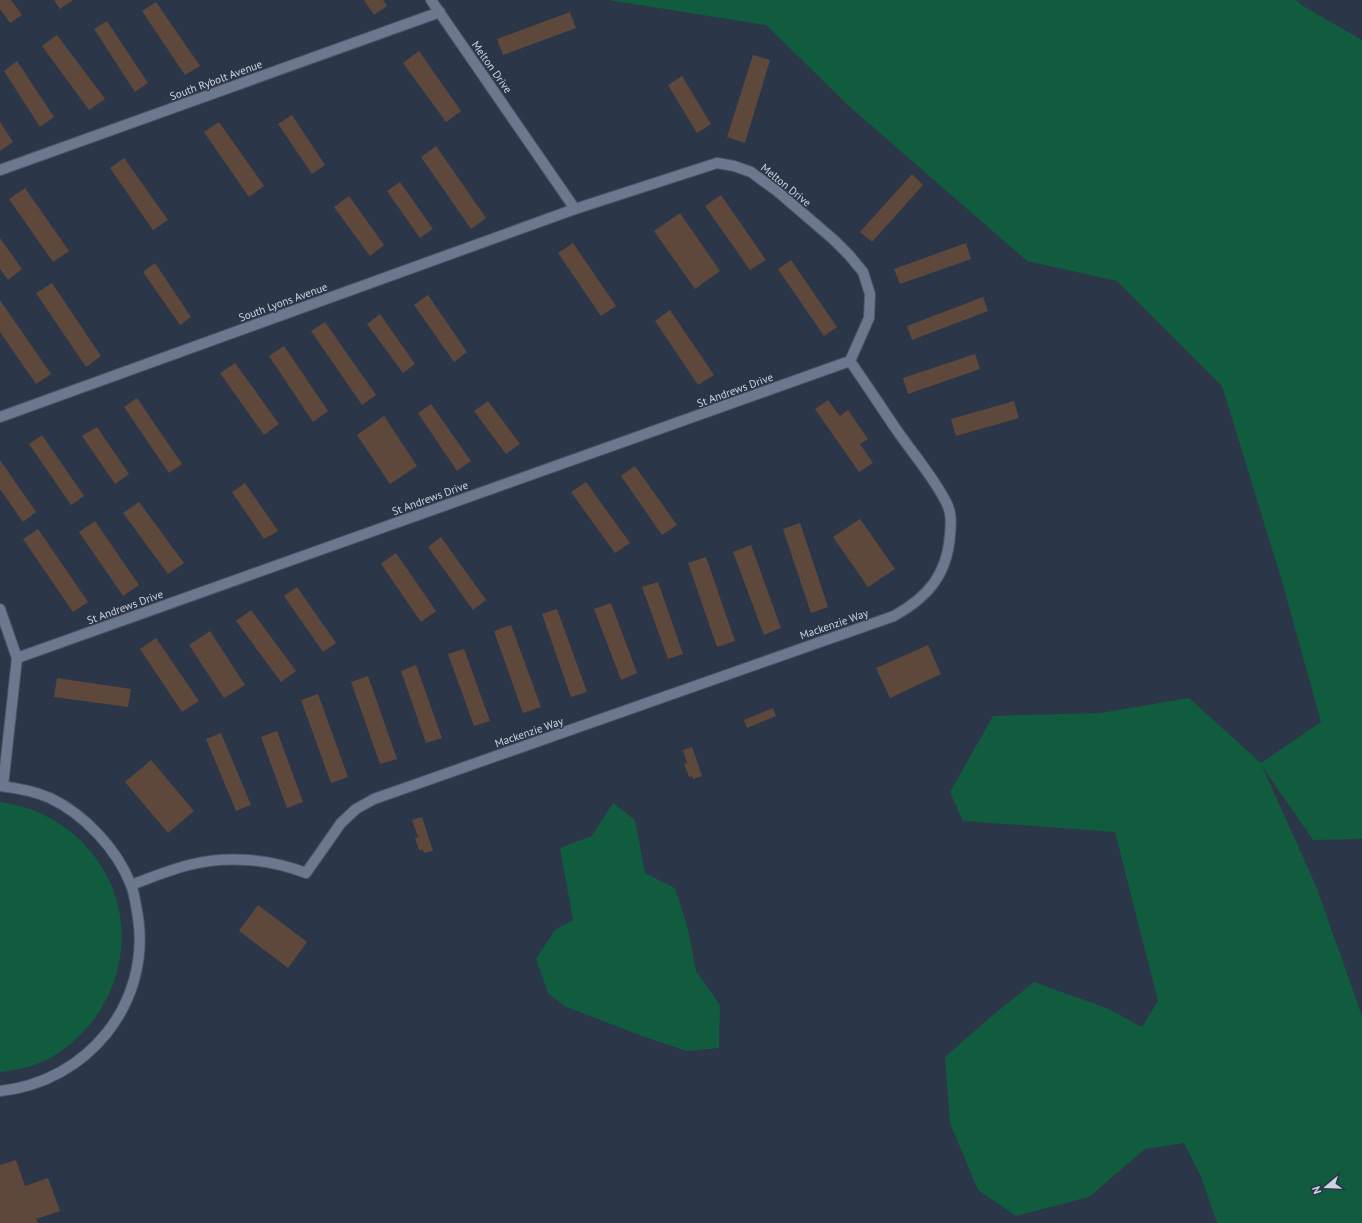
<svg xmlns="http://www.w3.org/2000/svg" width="1362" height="1223" viewBox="0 0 1362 1223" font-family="'PT Sans',sans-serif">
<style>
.green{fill:#115b3e}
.building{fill:#5e483b}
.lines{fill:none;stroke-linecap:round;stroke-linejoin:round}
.minor-casing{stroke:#4c5463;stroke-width:12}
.minor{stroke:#6c788e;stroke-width:10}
.labels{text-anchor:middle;stroke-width:3;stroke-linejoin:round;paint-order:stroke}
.street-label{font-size:11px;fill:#cdd4e0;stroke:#2b3649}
</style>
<rect width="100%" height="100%" fill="#2b3649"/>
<g class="green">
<path d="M608,0H1296L1303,6L1362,40V839L1313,840L1262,766L1316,886L1362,1016V1223H1217L1201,1177L1184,1143L1145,1149L1089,1197L1016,1216L978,1190L950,1123L945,1057L987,1020L1034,982L1109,1009L1142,1027L1158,1001L1115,832L963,821L950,792L993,716L1100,713L1189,698L1261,763L1321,722L1281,578L1222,386L1117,281L1027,261L850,107L766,25Z"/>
<path d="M0,802C31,806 58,819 80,840C147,905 130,1010 52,1057C36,1066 18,1070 0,1072Z"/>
<path d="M613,803L635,820L645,873L675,888L688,929L696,971L720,1005L719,1048L687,1051L642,1036L564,1006L548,993L536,959L555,930L573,920L560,848L592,836Z"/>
</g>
<g class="building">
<path d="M0,0H11L22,15L10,23L0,9Z"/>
<path d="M54,0H73L60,9Z"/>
<path d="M364,0H383L387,6L374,15Z"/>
<path d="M156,2L200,66L185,75L142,11Z"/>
<path d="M570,12L576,28L503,55L497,39Z"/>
<path d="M107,21L148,83L135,92L94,29Z"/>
<path d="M57,35L105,99L89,110L42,46Z"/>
<path d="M419,51L461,111L446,122L403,63Z"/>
<path d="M753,55L770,60L745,143L727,137Z"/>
<path d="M17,61L54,117L40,127L4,71Z"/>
<path d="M682,76L711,124L697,133L668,85Z"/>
<path d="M292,115L325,165L312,174L278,124Z"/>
<path d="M0,122L13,142L0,151Z"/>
<path d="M219,122L264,186L249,197L204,132Z"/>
<path d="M436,146L486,218L471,229L421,157Z"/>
<path d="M124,158L168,220L153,230L110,168Z"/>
<path d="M912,174L923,185L872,242L860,232Z"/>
<path d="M400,182L433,229L420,238L387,191Z"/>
<path d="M25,188L69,251L53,262L9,199Z"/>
<path d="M721,195L766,260L750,270L705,206Z"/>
<path d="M349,196L384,245L370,256L334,207Z"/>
<path d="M680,213L720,271L695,289L654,231Z"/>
<path d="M0,238L22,269L8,280L0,269Z"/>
<path d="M573,243L616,306L601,316L558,253Z"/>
<path d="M966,243L971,259L900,284L894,269Z"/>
<path d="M791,260L837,327L824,336L778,269Z"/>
<path d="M155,263L191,317L180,325L143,272Z"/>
<path d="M52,283L101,356L86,367L36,293Z"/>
<path d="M428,295L467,352L454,362L414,305Z"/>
<path d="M983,297L988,311L912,340L907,326Z"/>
<path d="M0,300L51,374L36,384L0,332Z"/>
<path d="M670,310L714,375L698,385L655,321Z"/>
<path d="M380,314L415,364L403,373L367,324Z"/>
<path d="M325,322L376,395L362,405L311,331Z"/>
<path d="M284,346L328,411L313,422L269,356Z"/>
<path d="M975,354L980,369L908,394L903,378Z"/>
<path d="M235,363L279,424L264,435L220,373Z"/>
<path d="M137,398L182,464L169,473L124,407Z"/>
<path d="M828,400L840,416L848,410L868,439L860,444L873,463L859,472L815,409Z"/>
<path d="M488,401L520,444L506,454L474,411Z"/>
<path d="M1014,401L1019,418L956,436L951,419Z"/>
<path d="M431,404L471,461L457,471L418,413Z"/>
<path d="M384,416L417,466L390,484L357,435Z"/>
<path d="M97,427L129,474L115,484L82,436Z"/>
<path d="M42,435L84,496L71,505L29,444Z"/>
<path d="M0,460L36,512L23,522L0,489Z"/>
<path d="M635,466L677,525L662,535L621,476Z"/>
<path d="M586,482L630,543L615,553L571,492Z"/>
<path d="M245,483L278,531L264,539L232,492Z"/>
<path d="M139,502L184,563L168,574L123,513Z"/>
<path d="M860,519L895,569L868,587L833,537Z"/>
<path d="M95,521L139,585L123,596L79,532Z"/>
<path d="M800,523L828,607L811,613L783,529Z"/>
<path d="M38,529L88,602L73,612L23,539Z"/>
<path d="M441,537L486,600L473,610L428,547Z"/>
<path d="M751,545L781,628L764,635L733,552Z"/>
<path d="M396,553L436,611L421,622L381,564Z"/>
<path d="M706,557L735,641L717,647L688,563Z"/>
<path d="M658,582L683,654L668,659L642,587Z"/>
<path d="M297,587L336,643L323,652L284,596Z"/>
<path d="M611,603L637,673L621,680L594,609Z"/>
<path d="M557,609L587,692L571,697L542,614Z"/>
<path d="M251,610L296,671L281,682L236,621Z"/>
<path d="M511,625L541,707L523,713L494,631Z"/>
<path d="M210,631L245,685L224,698L189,645Z"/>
<path d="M156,638L199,701L182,712L140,649Z"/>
<path d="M928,645L941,674L890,698L876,668Z"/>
<path d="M464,649L490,721L474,726L448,654Z"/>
<path d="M416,665L442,738L426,743L401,671Z"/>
<path d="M368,676L397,759L380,764L351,682Z"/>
<path d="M57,678L131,689L128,707L54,697Z"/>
<path d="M318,694L348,777L331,783L301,700Z"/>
<path d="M773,708L776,716L747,728L744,720Z"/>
<path d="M277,731L303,802L287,808L261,737Z"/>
<path d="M221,733L251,805L236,811L206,739Z"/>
<path d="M692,747L702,776L693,779L692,776L689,777L684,764L687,763L683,750Z"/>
<path d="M151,760L194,811L168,833L125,782Z"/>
<path d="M422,817L433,851L424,853L423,850H419L415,838L418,837L412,820Z"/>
<path d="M258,905L307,942L288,968L239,931Z"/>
<path d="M16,1160L25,1186L48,1178L60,1211L36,1219L38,1223H0V1165Z"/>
</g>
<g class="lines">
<g class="minor-casing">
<g id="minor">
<path d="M431,0L575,209"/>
<path d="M0,170L440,12"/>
<path d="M0,417L575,209L717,163L734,166L751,172L777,191L834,240L849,255L863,272L870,294L869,318L850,361C866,384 881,407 896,429C913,454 933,476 946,502C952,513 951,524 950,535C947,575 928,597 894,616L374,799L356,809L341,823L306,873C269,859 227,855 189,865C169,870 150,878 131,885"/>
<path d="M0,609L17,658L3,786"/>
<path d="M17,658L850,361"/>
<path d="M0,786C17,788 34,791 50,798C84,814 117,849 131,885C135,895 136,907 138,917C151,1004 87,1082 0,1091"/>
</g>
</g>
<use href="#minor" class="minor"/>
</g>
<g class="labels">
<g class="street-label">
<text transform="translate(492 67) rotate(55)" y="4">Melton Drive</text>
<text transform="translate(216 80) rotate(-20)" y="4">South Rybolt Avenue</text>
<text transform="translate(786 185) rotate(39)" y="4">Melton Drive</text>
<text transform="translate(283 302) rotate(-20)" y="4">South Lyons Avenue</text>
<text transform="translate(735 390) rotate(-20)" y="4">St Andrews Drive</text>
<text transform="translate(430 498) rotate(-20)" y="4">St Andrews Drive</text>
<text transform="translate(125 607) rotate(-20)" y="4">St Andrews Drive</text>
<text transform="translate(834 624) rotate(-19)" y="4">Mackenzie Way</text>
<text transform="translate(529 732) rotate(-19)" y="4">Mackenzie Way</text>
</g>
</g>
<g transform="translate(1326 1187) rotate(251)" stroke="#2b3649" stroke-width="3" paint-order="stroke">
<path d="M0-3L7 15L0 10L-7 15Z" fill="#cdd4e0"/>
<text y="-6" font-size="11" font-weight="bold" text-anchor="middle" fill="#cdd4e0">N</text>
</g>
</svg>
